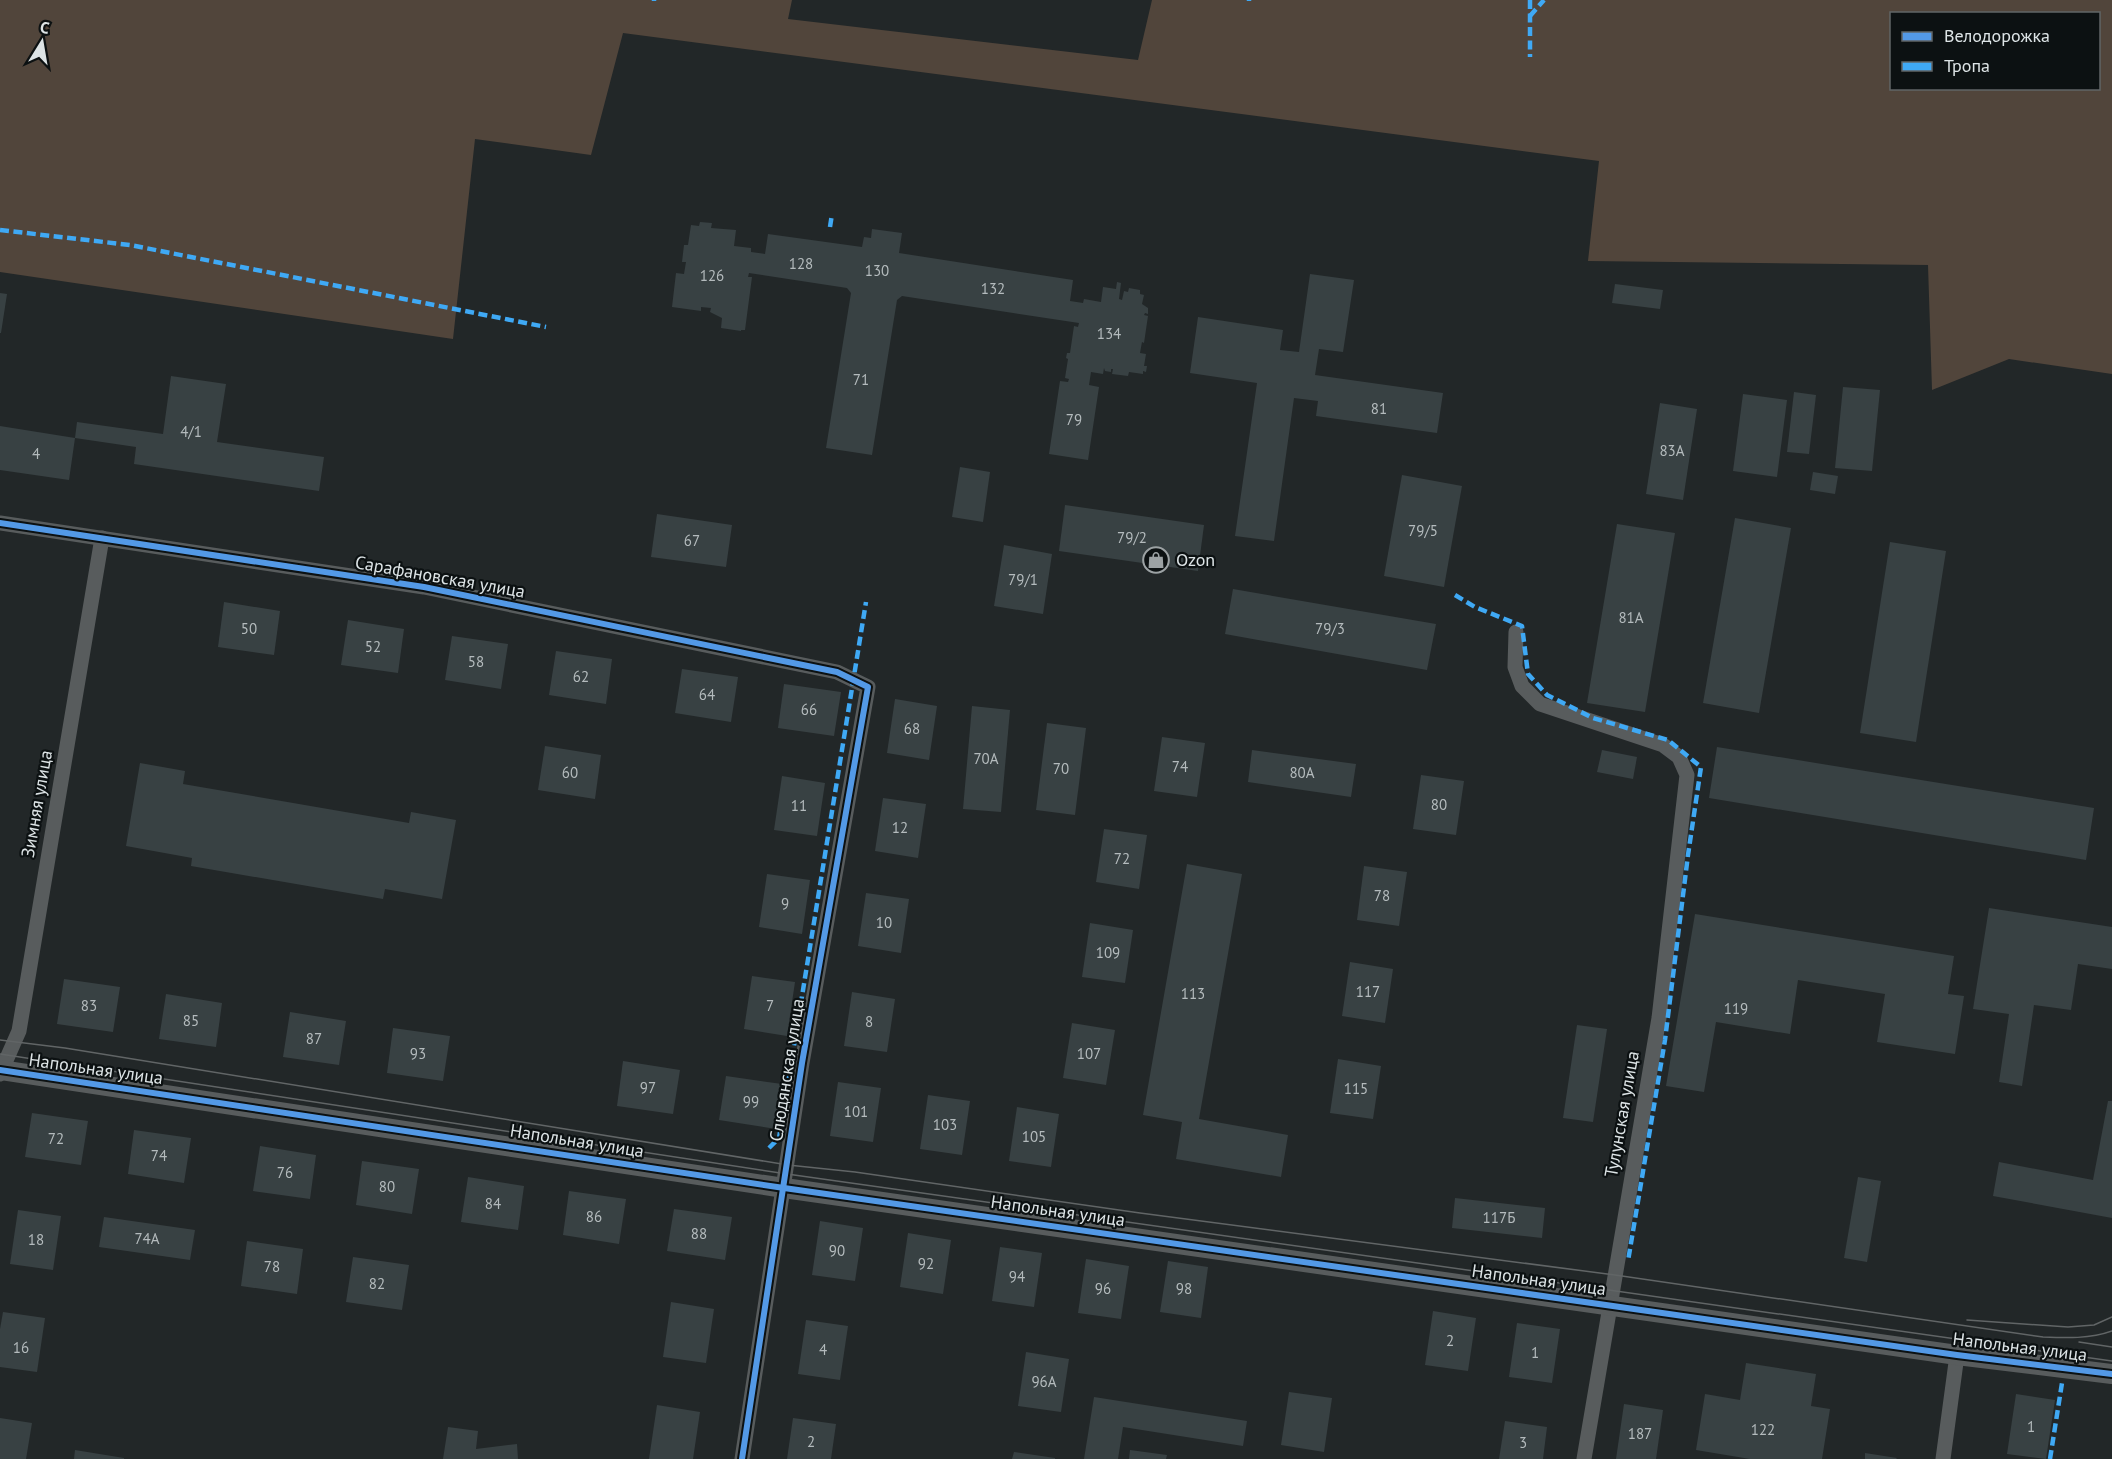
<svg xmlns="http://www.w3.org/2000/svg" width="2112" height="1459" viewBox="0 0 2112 1459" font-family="'PT Sans',sans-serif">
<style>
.green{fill:#51453b;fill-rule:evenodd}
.building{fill:#384143}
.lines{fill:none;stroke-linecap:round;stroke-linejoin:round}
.minor{stroke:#585c5d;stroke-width:15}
.tertiary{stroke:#585c5d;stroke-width:20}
.tram{stroke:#616566;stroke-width:1.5}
.quiet{stroke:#3fa9f5;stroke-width:4.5;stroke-dasharray:9 4.5;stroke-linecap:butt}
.cycleway-casing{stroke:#0c1112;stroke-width:10}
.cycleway{stroke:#5399e6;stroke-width:6}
.labels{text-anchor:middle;stroke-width:4.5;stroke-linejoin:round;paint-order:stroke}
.number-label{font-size:15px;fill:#b4bbbd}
.poi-label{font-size:18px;fill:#dde4e6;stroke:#0c1112;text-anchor:start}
.street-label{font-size:18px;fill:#dde4e6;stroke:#0c1112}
</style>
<rect width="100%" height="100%" fill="#222728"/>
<path class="green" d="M0,0H792L788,19L1138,60L1152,0H2112V374L2009,359L1932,390L1928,265L1588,261L1599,161L623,33L591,155L475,139L453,339L0,272ZM1892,14H2098V88H1892Z"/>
<g class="building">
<path d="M700,222L712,223L711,228L736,230L734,246L751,248V252L765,254L768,234L862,247L864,237L871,238L872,229L902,233L899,253L1073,280L1070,301L1083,303L1084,299L1101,302L1103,287L1116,289L1117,282L1121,283L1119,299L1122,300L1124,291L1128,292L1129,288L1140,290V294L1144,295L1142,304L1148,308V314L1145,313L1144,315L1148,316L1144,343L1142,342L1140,353L1146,354L1144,366H1147L1146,372L1143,371V374L1129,372L1128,376L1112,374L1113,369H1111V372L1105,371L1104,368L1103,374L1091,372L1089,385L1099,387L1088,460L1049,454L1060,381L1068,382L1069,379L1065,378L1068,359L1066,358L1067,353H1070L1074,326L1078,327L1079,323L902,296L897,300L872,455L826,448L851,293L847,288L749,273L748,277H752L745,330H741V331L721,328L722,318L710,312L711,308L701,307V311L672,307L676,273L684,274L686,262H682L684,245H688L691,225L699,226Z"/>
<path d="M1310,274L1354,280L1343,352L1319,349L1315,375L1443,393L1437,433L1316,416L1318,401L1294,398L1274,541L1235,536L1257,383L1190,373L1198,317L1283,330L1280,350L1299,352Z"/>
<path d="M1615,284L1663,290L1660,309L1612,303Z"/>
<path d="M0,293L7,294L1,333H0Z"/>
<path d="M171,376L226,384L217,442L324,457L319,491L134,464L136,447L75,438L77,422L163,434Z"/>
<path d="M1843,387L1880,390L1872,471L1835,468Z"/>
<path d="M1794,392L1816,395L1809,454L1787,452Z"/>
<path d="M1743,394L1787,400L1777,477L1733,471Z"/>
<path d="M1660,403L1697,409L1683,500L1646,494Z"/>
<path d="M0,426L75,438L69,480L0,470Z"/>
<path d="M960,467L990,472L983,522L952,517Z"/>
<path d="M1813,472L1838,476L1835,494L1810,490Z"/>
<path d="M1402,475L1462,486L1444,587L1384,576Z"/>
<path d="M1065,505L1204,525L1198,571L1059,551Z"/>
<path d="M657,514L732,525L726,567L651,557Z"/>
<path d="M1735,518L1791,528L1759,713L1703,703Z"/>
<path d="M1617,524L1675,533L1645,712L1587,703Z"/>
<path d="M1890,542L1946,551L1916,742L1860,733Z"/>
<path d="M1004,545L1052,554L1043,614L994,606Z"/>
<path d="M1233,589L1436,624L1427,670L1225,634Z"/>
<path d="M224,602L280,611L274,655L218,647Z"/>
<path d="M348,620L404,629L398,673L341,665Z"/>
<path d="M452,636L508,644L501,689L445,680Z"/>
<path d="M556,651L612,659L606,704L549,695Z"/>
<path d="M682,669L738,677L731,722L675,713Z"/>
<path d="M784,684L841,692L834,736L778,728Z"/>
<path d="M895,699L937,706L929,760L887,753Z"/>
<path d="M972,706L1010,710L1001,812L963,809Z"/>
<path d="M1047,723L1086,728L1075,815L1036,810Z"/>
<path d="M1162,737L1205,743L1197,797L1154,791Z"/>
<path d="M545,746L601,755L595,799L538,790Z"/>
<path d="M1717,747L2094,808L2086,860L1709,798Z"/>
<path d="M1252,750L1356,764L1351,797L1248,782Z"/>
<path d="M1602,750L1637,757L1633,779L1597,772Z"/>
<path d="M140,763L185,771L183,784L409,823L411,812L456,820L442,899L385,889L383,899L191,866L192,858L126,846Z"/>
<path d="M1421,775L1464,781L1456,835L1413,829Z"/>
<path d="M782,776L825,783L817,836L774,830Z"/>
<path d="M883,798L926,804L918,858L875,851Z"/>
<path d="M1104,829L1147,835L1139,889L1096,882Z"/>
<path d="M1187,864L1242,874L1199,1119L1288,1135L1281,1177L1176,1159L1182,1122L1143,1115Z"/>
<path d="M1364,866L1407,872L1399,926L1357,920Z"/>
<path d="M767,874L810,880L802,934L759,927Z"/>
<path d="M866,893L909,899L901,953L858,946Z"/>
<path d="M1989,908L2112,927V969L2078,964L2071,1010L2034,1005L2022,1086L1999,1082L2009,1014L1973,1009Z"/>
<path d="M1695,914L1954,956L1948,994L1964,996L1955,1054L1877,1042L1885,994L1798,980L1790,1034L1716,1022L1704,1092L1666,1086Z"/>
<path d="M1090,923L1133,930L1125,983L1082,977Z"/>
<path d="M1350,962L1393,969L1385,1023L1342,1016Z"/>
<path d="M752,976L795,982L787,1036L744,1029Z"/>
<path d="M64,979L120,987L113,1032L57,1024Z"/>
<path d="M852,992L895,999L887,1052L844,1046Z"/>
<path d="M166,994L222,1003L216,1047L159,1039Z"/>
<path d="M290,1012L346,1021L339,1065L283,1057Z"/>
<path d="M1072,1023L1115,1030L1106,1085L1063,1078Z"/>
<path d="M1577,1025L1607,1029L1593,1122L1563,1118Z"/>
<path d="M393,1028L450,1036L443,1081L387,1073Z"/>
<path d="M1338,1059L1381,1066L1373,1119L1330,1113Z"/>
<path d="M623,1061L680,1070L673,1114L617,1106Z"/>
<path d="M726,1076L782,1084L776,1129L719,1120Z"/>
<path d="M838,1082L881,1088L873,1142L830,1136Z"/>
<path d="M928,1095L970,1101L962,1155L920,1149Z"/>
<path d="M2108,1101H2112V1218L1993,1196L1999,1162L2093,1180Z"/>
<path d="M1017,1107L1059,1114L1051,1167L1009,1161Z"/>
<path d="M32,1113L88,1121L81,1165L25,1157Z"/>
<path d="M134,1130L191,1138L184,1183L128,1174Z"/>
<path d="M260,1146L316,1155L310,1199L253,1191Z"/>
<path d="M362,1161L419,1169L412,1214L356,1205Z"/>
<path d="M468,1177L524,1186L518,1230L461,1222Z"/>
<path d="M1858,1177L1881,1181L1867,1262L1844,1258Z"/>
<path d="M569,1191L626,1199L619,1244L563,1235Z"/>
<path d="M1455,1198L1545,1208L1542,1238L1452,1228Z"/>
<path d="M674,1209L732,1217L725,1260L667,1251Z"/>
<path d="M18,1210L61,1216L53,1270L10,1264Z"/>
<path d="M104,1217L195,1230L190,1260L99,1247Z"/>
<path d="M820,1221L863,1228L855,1281L812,1275Z"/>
<path d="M908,1233L951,1240L943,1294L900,1287Z"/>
<path d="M247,1241L303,1249L297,1294L241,1286Z"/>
<path d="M1000,1247L1042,1253L1034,1307L992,1301Z"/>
<path d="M353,1257L409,1265L402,1310L346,1302Z"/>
<path d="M1086,1259L1129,1266L1121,1319L1078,1313Z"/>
<path d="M1168,1261L1208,1267L1201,1318L1160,1312Z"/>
<path d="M671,1302L714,1309L706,1363L663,1357Z"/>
<path d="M1433,1311L1476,1318L1468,1371L1425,1365Z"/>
<path d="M3,1312L45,1318L37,1372L0,1367V1329Z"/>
<path d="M806,1320L848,1326L840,1380L798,1374Z"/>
<path d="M1517,1323L1560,1329L1552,1383L1509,1377Z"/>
<path d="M1026,1352L1069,1359L1061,1412L1018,1406Z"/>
<path d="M1746,1363L1816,1374L1811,1406L1830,1409L1822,1459H1750L1696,1450L1705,1394L1740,1400Z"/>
<path d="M1289,1392L1332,1398L1324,1452L1281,1445Z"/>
<path d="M2016,1394L2055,1400L2046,1459L2007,1454Z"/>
<path d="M1094,1397L1247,1421L1243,1446L1123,1427L1118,1459H1084Z"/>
<path d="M1624,1404L1663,1410L1656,1459H1616Z"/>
<path d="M657,1405L700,1412L693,1459H649Z"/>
<path d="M0,1418L32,1423L26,1459H0Z"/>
<path d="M793,1418L836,1424L831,1459H787Z"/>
<path d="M1505,1421L1547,1427L1543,1459H1499Z"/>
<path d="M448,1427L478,1431L476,1449L517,1444L518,1459H443Z"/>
<path d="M75,1450L124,1458V1459H74Z"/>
<path d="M1130,1450L1167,1455L1166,1459H1129Z"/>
<path d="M1014,1452L1055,1458V1459H1012Z"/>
<path d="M1865,1453L1897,1458L1896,1459H1865Z"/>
</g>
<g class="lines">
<g class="minor">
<path d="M0,523L424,587L837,672L868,687L802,1063L742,1459"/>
<path d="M1516,632L1515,667L1522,686L1540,704L1663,745L1679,757L1687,775L1659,1018L1584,1459"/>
<path d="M0,1074L19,1031L102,538"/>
<path d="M1943,1459L1957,1355"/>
</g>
<path class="tertiary" d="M0,1070L784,1188L1957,1355L2112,1374"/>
<g class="tram">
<path d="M0,1040L65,1048L788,1165L855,1172L1140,1213L1615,1275L2043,1337C2066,1338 2090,1339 2112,1331"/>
<path d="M0,1054L787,1174L2112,1361"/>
<path d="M1967,1320L2068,1327L2094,1325L2112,1317"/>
<path d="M2079,1342L2112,1347"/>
</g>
<g class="quiet">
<path d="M1530,0V57"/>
<path d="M654,1V0"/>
<path d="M1249,1V0"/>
<path d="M1530,16L1544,0"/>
<path d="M830,227L832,214"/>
<path d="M0,230L130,245L546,327"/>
<path d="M1455,595L1475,607L1522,626L1528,674L1547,695L1593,718L1668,740L1701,767L1688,855L1665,1040L1628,1261"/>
<path d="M769,1148L779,1138L866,602"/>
<path d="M2050,1459L2062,1383"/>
</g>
<g class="cycleway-casing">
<g id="cycleway">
<path d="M0,523L424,587L837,672L868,687L802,1063L742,1459"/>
<path d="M0,1070L784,1188L1957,1355L2112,1374"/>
</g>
</g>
<use href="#cycleway" class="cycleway"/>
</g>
<defs>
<g id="shop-ring" transform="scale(1.35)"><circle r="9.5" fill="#0c1112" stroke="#9ca2a4" stroke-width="1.5"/><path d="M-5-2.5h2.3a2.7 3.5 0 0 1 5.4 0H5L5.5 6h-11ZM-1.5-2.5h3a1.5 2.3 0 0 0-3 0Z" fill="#9ca2a4"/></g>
</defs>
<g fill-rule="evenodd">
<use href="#shop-ring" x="1156" y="560"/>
</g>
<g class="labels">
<g class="number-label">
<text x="801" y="269">128</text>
<text x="877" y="276">130</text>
<text x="712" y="281">126</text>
<text x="993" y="294">132</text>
<text x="1109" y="339">134</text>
<text x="861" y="385">71</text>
<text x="1379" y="414">81</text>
<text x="1074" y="425">79</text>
<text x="191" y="437">4/1</text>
<text x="1672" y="456">83А</text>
<text x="36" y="459">4</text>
<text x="1423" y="536">79/5</text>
<text x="1132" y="543">79/2</text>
<text x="692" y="546">67</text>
<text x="1023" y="585">79/1</text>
<text x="1631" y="623">81А</text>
<text x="249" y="634">50</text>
<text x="1330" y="634">79/3</text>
<text x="373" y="652">52</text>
<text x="476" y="667">58</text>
<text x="581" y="682">62</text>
<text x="707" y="700">64</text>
<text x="809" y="715">66</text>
<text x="912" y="734">68</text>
<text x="986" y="764">70А</text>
<text x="1180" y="772">74</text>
<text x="1061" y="774">70</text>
<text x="570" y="778">60</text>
<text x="1302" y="778">80А</text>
<text x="1439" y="810">80</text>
<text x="799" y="811">11</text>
<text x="900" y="833">12</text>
<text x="1122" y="864">72</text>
<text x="1382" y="901">78</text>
<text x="785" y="909">9</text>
<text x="884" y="928">10</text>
<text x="1108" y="958">109</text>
<text x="1368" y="997">117</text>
<text x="1193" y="999">113</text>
<text x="89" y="1011">83</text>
<text x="770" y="1011">7</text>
<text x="1736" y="1014">119</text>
<text x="191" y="1026">85</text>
<text x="869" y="1027">8</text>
<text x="314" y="1044">87</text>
<text x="418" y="1059">93</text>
<text x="1089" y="1059">107</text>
<text x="648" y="1093">97</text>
<text x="1356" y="1094">115</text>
<text x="751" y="1107">99</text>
<text x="856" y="1117">101</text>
<text x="945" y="1130">103</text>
<text x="1034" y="1142">105</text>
<text x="56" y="1144">72</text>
<text x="159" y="1161">74</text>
<text x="285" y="1178">76</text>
<text x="387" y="1192">80</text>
<text x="493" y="1209">84</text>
<text x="594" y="1222">86</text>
<text x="1499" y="1223">117Б</text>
<text x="699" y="1239">88</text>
<text x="147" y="1244">74А</text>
<text x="36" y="1245">18</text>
<text x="837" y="1256">90</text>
<text x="926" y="1269">92</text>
<text x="272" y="1272">78</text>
<text x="1017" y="1282">94</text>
<text x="377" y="1289">82</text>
<text x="1103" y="1294">96</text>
<text x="1184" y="1294">98</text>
<text x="1450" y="1346">2</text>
<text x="21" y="1353">16</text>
<text x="823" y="1355">4</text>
<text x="1535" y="1358">1</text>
<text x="1044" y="1387">96А</text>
<text x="2031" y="1432">1</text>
<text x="1763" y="1435">122</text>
<text x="1640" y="1439">187</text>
<text x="811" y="1447">2</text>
<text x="1523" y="1448">3</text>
</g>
<g class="poi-label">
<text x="1176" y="566">Ozon</text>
</g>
<g class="street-label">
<text transform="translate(440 577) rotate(10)" y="6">Сарафановская улица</text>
<text transform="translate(37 804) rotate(-80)" y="6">Зимняя улица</text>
<text transform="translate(96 1069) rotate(8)" y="6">Напольная улица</text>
<text transform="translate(787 1070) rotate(-81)" y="6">Слюдянская улица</text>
<text transform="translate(1622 1114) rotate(-80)" y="6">Тулунская улица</text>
<text transform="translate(577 1141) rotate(9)" y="6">Напольная улица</text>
<text transform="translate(1058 1211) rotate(8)" y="6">Напольная улица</text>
<text transform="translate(1539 1280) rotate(8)" y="6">Напольная улица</text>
<text transform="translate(2020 1347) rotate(7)" y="6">Напольная улица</text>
</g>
</g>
<rect x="1890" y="12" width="210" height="78" fill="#0c1112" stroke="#606567" stroke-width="1.5"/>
<rect x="1902" y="32" width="30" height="9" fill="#5399e6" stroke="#606567" stroke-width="1.5"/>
<text x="1944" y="42" font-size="18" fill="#dde4e6">Велодорожка</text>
<rect x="1902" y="62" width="30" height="9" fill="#3fa9f5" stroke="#606567" stroke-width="1.5"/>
<text x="1944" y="72" font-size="18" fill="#dde4e6">Тропа</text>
<g transform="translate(42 42) rotate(11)" stroke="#0c1112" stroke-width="4.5" paint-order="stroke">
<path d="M0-4.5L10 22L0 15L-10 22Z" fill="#dde4e6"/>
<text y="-9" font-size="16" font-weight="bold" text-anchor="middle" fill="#dde4e6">С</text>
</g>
</svg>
